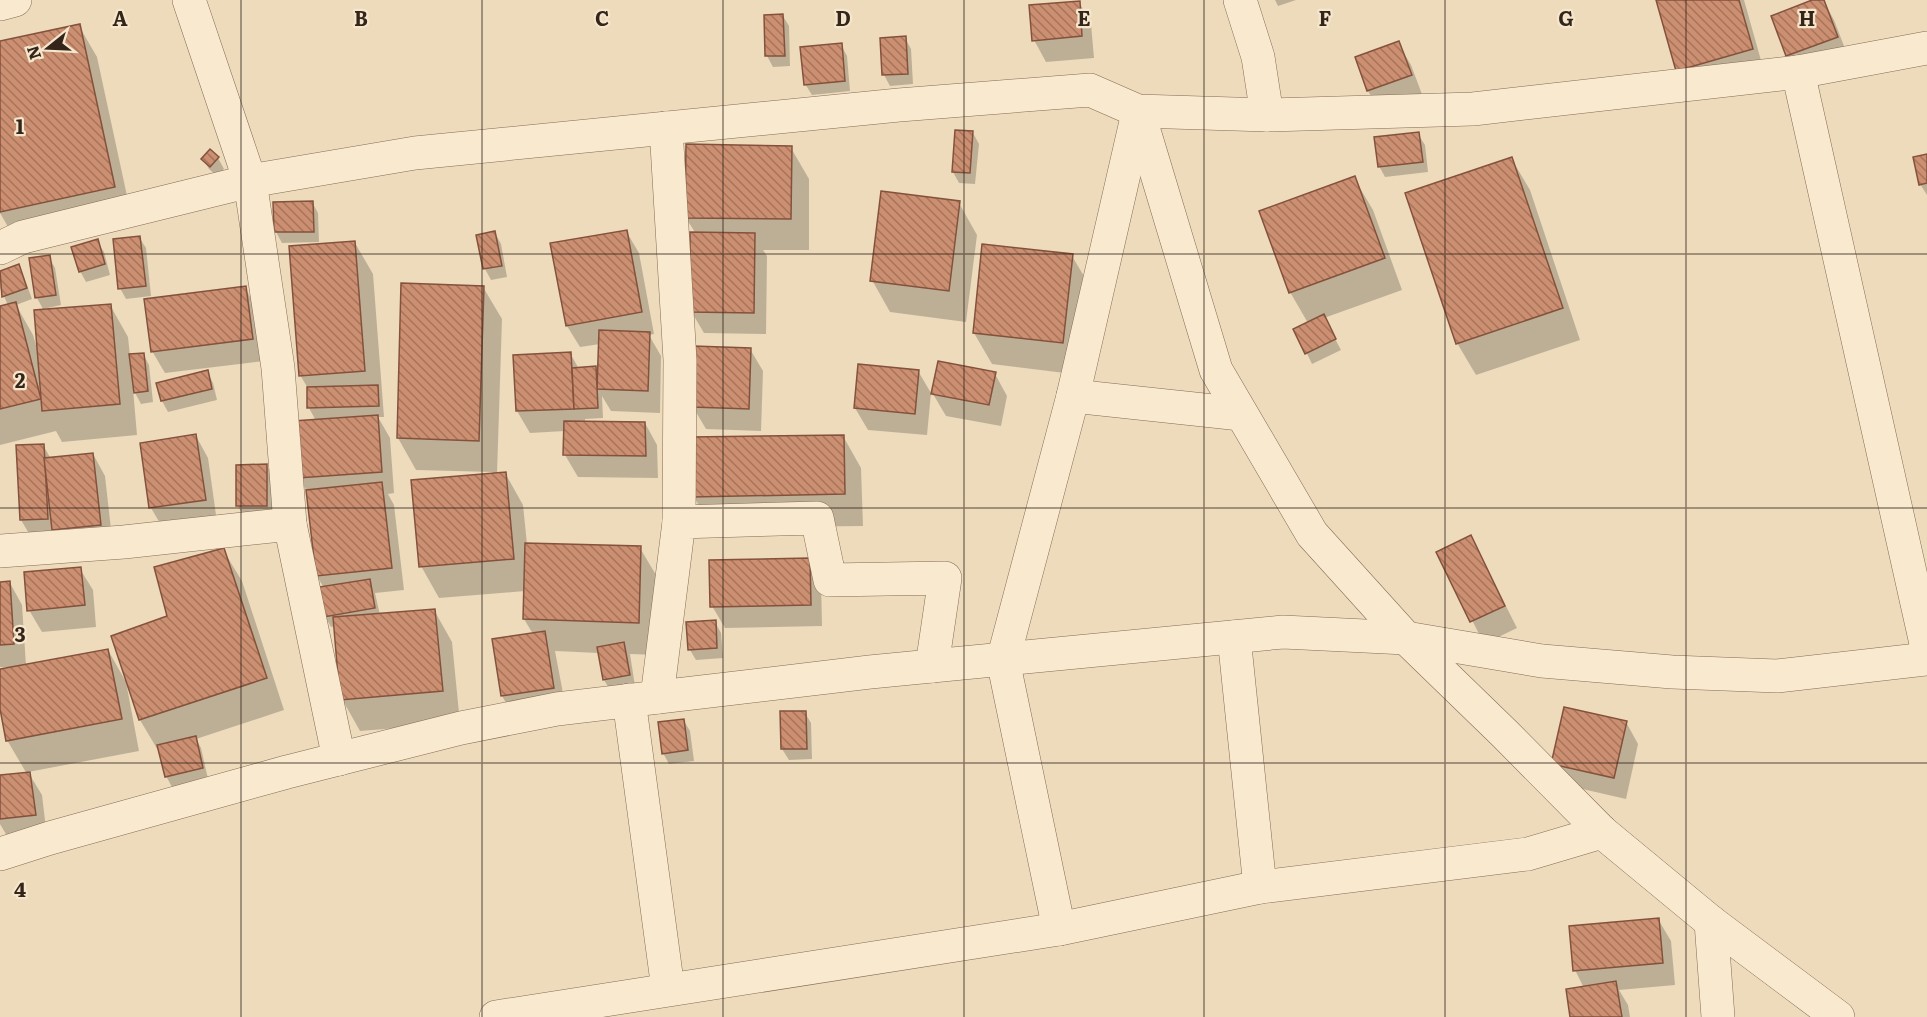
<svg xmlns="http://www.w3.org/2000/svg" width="1927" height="1017" viewBox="0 0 1927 1017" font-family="Literata,serif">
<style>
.shadow{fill:#0003}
.building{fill:url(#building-back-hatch);stroke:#84523c;stroke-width:1.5}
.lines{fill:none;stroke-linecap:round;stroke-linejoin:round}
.minor-casing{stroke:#856b56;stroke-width:34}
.minor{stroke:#f9e9cf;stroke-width:33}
.grid{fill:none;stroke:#34251b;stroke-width:1.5;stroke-opacity:0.55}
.grid-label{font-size:20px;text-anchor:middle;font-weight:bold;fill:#34251b;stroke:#f5e6cc;stroke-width:4.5;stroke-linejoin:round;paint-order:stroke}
</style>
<defs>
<pattern id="building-back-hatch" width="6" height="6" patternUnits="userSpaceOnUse" patternTransform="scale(1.5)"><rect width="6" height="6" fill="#cc8f71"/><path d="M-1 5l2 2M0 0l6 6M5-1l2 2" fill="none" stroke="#a6755c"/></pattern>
</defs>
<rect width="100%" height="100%" fill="#eddbbc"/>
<g class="shadow">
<path d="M1275,0H1296L1278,6Z"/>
<path d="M1660,0H1744L1764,71L1690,92Z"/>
<path d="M1817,0H1823L1834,20L1849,59L1800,78L1788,56L1773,16Z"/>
<path d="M1079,2L1091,24L1094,58L1046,62L1034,40Z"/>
<path d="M766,16H783L789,26L790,66L773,67L767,56Z"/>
<path d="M79,26L97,57L132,219L18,244L0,213V43Z"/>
<path d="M905,38L911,49L913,84L890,86L884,75Z"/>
<path d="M1398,43L1411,65L1423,97L1381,113L1368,91L1357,58Z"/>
<path d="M841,45L847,56L850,91L812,95L805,84Z"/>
<path d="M973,133L979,144L975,184L959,183L953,172Z"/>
<path d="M1418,134L1425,145L1428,172L1385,177L1379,166Z"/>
<path d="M791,148L809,179V250H763L767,256L766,334L704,333L691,311L696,234L686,218Z"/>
<path d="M1927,155V195L1920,184Z"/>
<path d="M218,158L224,169L217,176L209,169L203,159Z"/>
<path d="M1511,158L1530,190L1580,340L1476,375L1457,343Z"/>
<path d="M1354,178L1373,210L1402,290L1324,318L1341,350L1312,364L1295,329L1308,323L1290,292Z"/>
<path d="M312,202L318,213L319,242L282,243L276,232L275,204Z"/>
<path d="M959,203L977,235L966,322L890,312L872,280Z"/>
<path d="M626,231L639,253L654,334L649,335L661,356L660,413L611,411L602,396L603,418L585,419V423H645L657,445L658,478L578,477L565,455V431L530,433L517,411L515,356L570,353L579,369L595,368L599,374L600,344L580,347L567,326Z"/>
<path d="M495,233L501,244L507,277L491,280L485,269L478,236Z"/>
<path d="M139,237L146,248L151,296L126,299L120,288Z"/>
<path d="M97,241L104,252L110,275L86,282L80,271Z"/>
<path d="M355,243L373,274L384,417H378L390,438L394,493L388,494L394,505L404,590L375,593L380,615L434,610L452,642L460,723L360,731L342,699L336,626L331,627L325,616L324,588L317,576L308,493L299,478L316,421L309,408V390L300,375Z"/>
<path d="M1072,256L1091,288L1081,375L992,364L974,333Z"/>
<path d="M49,257L55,268L61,305L43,309L37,298Z"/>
<path d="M18,266L24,277L32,299L16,305L33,335L36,345L110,305L128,337L130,356L143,354L149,365L153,402L141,404L133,389L137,435L62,442L56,431L0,445V307L8,305L0,288V273Z"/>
<path d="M483,287L502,319L497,474L505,473L523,505L527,544L640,548L659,580L657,655L630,654L635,686L610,690L604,680L599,653L555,651L566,709L515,718L502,696L533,634L524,619L525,591L439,598L421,566L493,472L416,470L398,438Z"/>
<path d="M245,288L258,310L264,361L165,373L152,351Z"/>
<path d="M750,349L763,371L761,431L706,429L693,407Z"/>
<path d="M918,371L931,393L927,435L868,430L855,408Z"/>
<path d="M207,372L213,383L217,400L168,412L162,401L158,384Z"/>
<path d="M995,374L1007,396L1001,426L946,416L933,394Z"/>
<path d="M196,436L208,458L217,522L164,530L151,508Z"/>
<path d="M843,436L861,468L863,526L712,528L694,497Z"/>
<path d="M43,445L51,459L93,454L105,476L113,547L34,542L21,520Z"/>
<path d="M267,466L273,477V517H244L238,506Z"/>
<path d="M1471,537L1517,628L1484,644L1438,552Z"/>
<path d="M223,550L242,581L284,710L196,739L201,748L208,779L172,787L166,776L159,752L140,720L113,637L169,617Z"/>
<path d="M809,559L821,581L822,626L725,628L712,606Z"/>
<path d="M80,569L93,590L96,627L42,632L29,610Z"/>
<path d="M0,583H10L22,605L26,666L108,650L126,682L139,751L28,772L42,795L47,837L10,841L0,824V777L27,774L7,740L0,701V671L9,669V667H0Z"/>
<path d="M715,622L721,633L723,658L696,660L690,650Z"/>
<path d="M805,713L811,723L812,759L789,760L782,749Z"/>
<path d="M684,721L690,731L694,761L669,764L663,753Z"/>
<path d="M1626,722L1638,744L1626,799L1565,785L1553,763Z"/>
<path d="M1658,919L1671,941L1675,985L1619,990L1628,1005L1630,1017H1572L1584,988L1575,970Z"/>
</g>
<g class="building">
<path d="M1656,0H1739L1753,49L1676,71Z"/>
<path d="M1812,0H1824L1838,37L1786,56L1771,16Z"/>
<path d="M1080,1L1082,36L1032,41L1029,5Z"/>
<path d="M783,14L785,56H765L764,15Z"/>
<path d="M80,24L115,187L0,212V41Z"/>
<path d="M906,36L908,74L882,75L880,38Z"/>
<path d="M1399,41L1412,75L1367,91L1355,57Z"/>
<path d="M842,43L845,81L804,85L800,47Z"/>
<path d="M955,130L973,131L970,173L952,172Z"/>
<path d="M1419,132L1423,162L1378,167L1374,137Z"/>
<path d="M686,144L792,146L791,219L685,218Z"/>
<path d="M210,149L219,157L210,167L201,159Z"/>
<path d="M1927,154V183L1919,185L1913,157Z"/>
<path d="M1512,157L1563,308L1456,344L1405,193Z"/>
<path d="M1355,176L1385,258L1289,293L1259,211Z"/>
<path d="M881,191L960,201L949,291L870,281Z"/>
<path d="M313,201L314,232H274L273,202Z"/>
<path d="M627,230L642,312L566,326L550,243Z"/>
<path d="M495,231L502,266L483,269L476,235Z"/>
<path d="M690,232L755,233L754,313L690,312Z"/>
<path d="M140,236L146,286L118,289L113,239Z"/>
<path d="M98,239L105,264L79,272L71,247Z"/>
<path d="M355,241L365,371L299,376L289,246Z"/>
<path d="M982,244L1073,254L1063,343L973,333Z"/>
<path d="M50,255L56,295L35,298L29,258Z"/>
<path d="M19,264L27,288L2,297L0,271Z"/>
<path d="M401,283L484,286L479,441L397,438Z"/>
<path d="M246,286L253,339L151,352L144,299Z"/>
<path d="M16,302L41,399L0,409V306Z"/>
<path d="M111,304L120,404L42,411L34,310Z"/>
<path d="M1324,314L1336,339L1305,354L1293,329Z"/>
<path d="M599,330L650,332L648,391L597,389Z"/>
<path d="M693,346L751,348L749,409L692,407Z"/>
<path d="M571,352L574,409L516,411L513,355Z"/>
<path d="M144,353L148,391L134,393L129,354Z"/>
<path d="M938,361L996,372L989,405L931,394Z"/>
<path d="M858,364L919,370L915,414L854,408Z"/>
<path d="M596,366L598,408L574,409L572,368Z"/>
<path d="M208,370L212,389L161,401L156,383Z"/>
<path d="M378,385L379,406L307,408V387Z"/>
<path d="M378,415L382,472L298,478L293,421Z"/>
<path d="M564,421L645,422L646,456L563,455Z"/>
<path d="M196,434L206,500L149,508L140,443Z"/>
<path d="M844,435L845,494L692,497L691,437Z"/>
<path d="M44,444L48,519L20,520L16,445Z"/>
<path d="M93,453L101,525L52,530L44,458Z"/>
<path d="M267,464V506H236V465Z"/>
<path d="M506,472L514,559L419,567L411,480Z"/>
<path d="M382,482L392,568L316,576L306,490Z"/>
<path d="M1471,535L1505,606L1470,622L1436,552Z"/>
<path d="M525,543L641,546L639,623L523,619Z"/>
<path d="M224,548L267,678L139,720L111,636L167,616L154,567Z"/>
<path d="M810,558L811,605L710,607L709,560Z"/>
<path d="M81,567L85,605L27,611L24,572Z"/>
<path d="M370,579L375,608L324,617L319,587Z"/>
<path d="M10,581L14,644L0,645V582Z"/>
<path d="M435,609L443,691L340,700L333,617Z"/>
<path d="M716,620L717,648L688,650L686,622Z"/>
<path d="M545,631L554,688L501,696L492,639Z"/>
<path d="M624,642L630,675L603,680L597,647Z"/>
<path d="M108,649L122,719L6,741L0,709V669Z"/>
<path d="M1564,707L1627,721L1614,778L1551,764Z"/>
<path d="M780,711H806L807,749H781Z"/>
<path d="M684,719L688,750L662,754L658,722Z"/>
<path d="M196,736L203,768L165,777L157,745Z"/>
<path d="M30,772L36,815L0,819V775Z"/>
<path d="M1659,918L1663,963L1573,971L1569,926Z"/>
<path d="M1616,981L1622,1017H1570L1566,989Z"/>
</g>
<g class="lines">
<g class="minor-casing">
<g id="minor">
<path d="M189,0L250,181L278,368L290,524"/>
<path d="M0,4L15,0"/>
<path d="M1798,72L1927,48"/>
<path d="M1138,111L1216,370L1312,534L1406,638L1505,734L1602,832L1711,922L1838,1017"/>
<path d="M1267,115L1473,109L1798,72L1927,648"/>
<path d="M666,128L680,360L679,522"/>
<path d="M0,248L23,237L250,181L415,153L899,105L1090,90L1138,111L1267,115L1258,57L1240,0"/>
<path d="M1073,396L1138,113"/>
<path d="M0,551L124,542L290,524L339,759"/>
<path d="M1234,637L1260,887"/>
<path d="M657,697L679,522L817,518L830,580L945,578L932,666"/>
<path d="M629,700L668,989"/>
<path d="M0,854L50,838L287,772L461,728L557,709L870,672L1283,632L1406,638L1542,661L1672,672L1777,676L1927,659"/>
<path d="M1711,922L1718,1017"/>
<path d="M1059,929L1003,660L1073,396L1241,414"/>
<path d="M496,1017L1059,929L1260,887L1528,854L1602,832"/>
</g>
</g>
<use href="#minor" class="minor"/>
</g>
<path class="grid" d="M241,0V1017M482,0V1017M723,0V1017M964,0V1017M1204,0V1017M1445,0V1017M1686,0V1017M0,254H1927M0,508H1927M0,763H1927"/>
<g class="grid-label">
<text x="120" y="26">A</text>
<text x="361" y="26">B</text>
<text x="602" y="26">C</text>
<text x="843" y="26">D</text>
<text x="1084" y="26">E</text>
<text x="1325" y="26">F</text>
<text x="1566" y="26">G</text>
<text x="1807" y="26">H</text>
<text x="20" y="134">1</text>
<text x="20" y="388">2</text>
<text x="20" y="642">3</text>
<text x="20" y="897">4</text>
</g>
<g transform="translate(48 48) rotate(252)" stroke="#f5e6cc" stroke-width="4.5" paint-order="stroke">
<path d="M0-4.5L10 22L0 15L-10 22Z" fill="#34251b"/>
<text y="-9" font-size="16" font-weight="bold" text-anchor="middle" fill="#34251b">N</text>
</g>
</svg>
